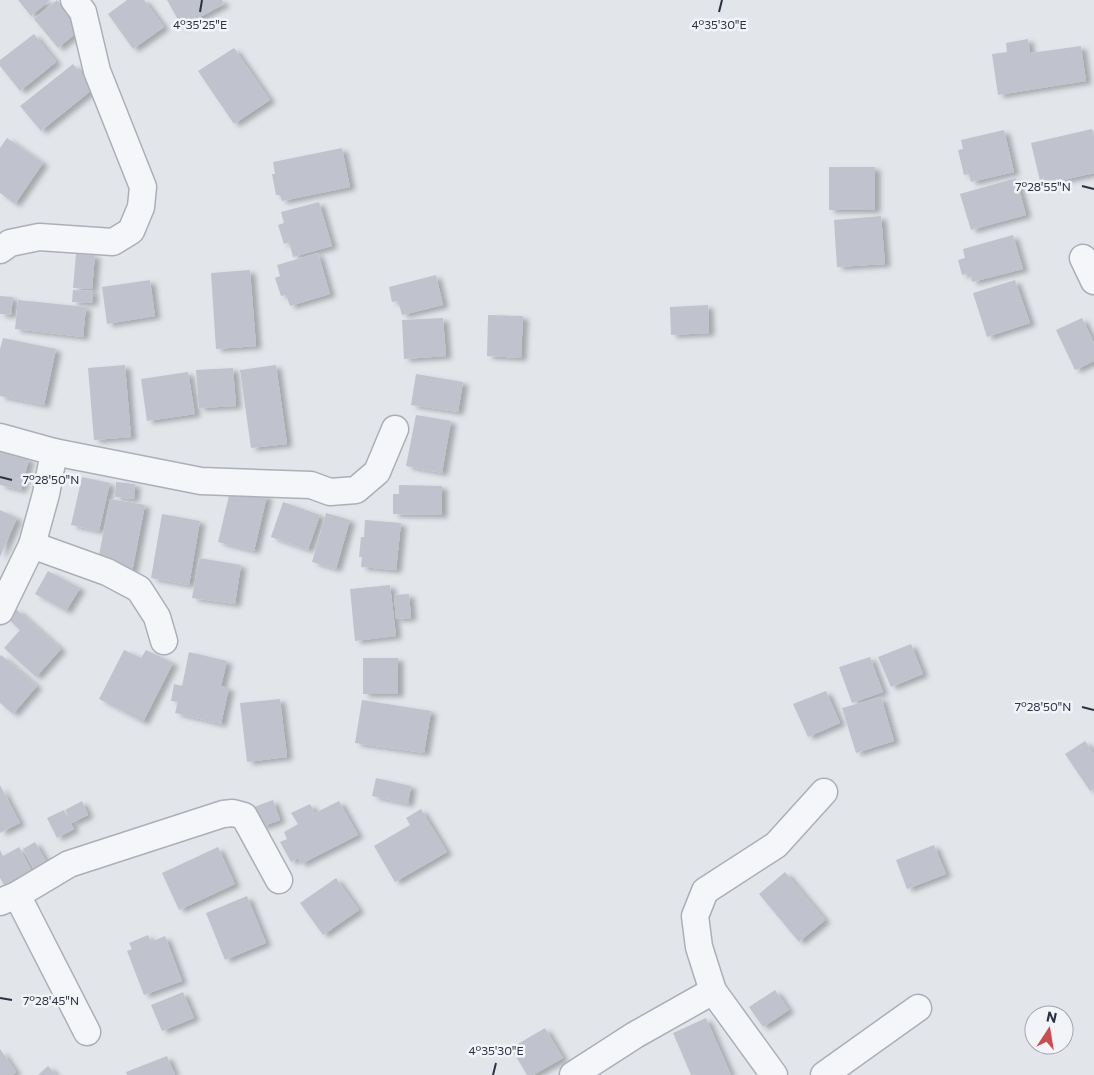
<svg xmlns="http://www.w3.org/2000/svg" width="1094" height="1075" viewBox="0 0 1094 1075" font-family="Commissioner,sans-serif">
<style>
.building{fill:#c0c3cd;filter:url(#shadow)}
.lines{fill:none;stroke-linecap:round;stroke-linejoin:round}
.minor-casing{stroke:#abafb8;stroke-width:29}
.minor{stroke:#f5f6f9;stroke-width:26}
.ticks{fill:none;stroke:#2b3142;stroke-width:2}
.ticks-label{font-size:12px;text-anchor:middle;fill:#2b3142;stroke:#f2f4f8;stroke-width:5;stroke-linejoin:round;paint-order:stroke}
</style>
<defs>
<filter id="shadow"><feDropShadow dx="5.5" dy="3" stdDeviation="2.5" flood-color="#0004"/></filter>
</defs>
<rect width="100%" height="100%" fill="#e2e5ea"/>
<g class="building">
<path d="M18,0H50L31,16Z"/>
<path d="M57,0L82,28L58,48L34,19Z"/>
<path d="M127,0H144L164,27L133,49L108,14Z"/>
<path d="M167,0H222L224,4L182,27Z"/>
<path d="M34,34L56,62L20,91L0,66V60Z"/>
<path d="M1028,39L1030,53L1081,46L1086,81L998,95L992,54L1007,52L1006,43Z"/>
<path d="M234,48L270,100L234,124L198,71Z"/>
<path d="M73,64L93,89L41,131L20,106Z"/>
<path d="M1092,129L1094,137V173L1041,185L1031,143Z"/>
<path d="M1004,130L1014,172L971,182L969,174L964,175L958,150L963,149L961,140Z"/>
<path d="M7,138L43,163L15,204L0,193V148Z"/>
<path d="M342,148L350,187L282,201L280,195H276L272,174H275L273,162Z"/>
<rect x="829" y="167" width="46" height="43"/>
<path d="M1016,178L1026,215L971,230L960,194Z"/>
<path d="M319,202L332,246L293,257L289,242L284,244L278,225L284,223L281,212Z"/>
<path d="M881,216L885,264L837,267L834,220Z"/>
<path d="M1013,235L1023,269L972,282L970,273L962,275L958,260L965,258L963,249Z"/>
<path d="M318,253L330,294L290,306L286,295L281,296L275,278L280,276L277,265Z"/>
<path d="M76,254L95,255L92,289L73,288Z"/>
<path d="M250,270L256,346L216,349L211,273Z"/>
<path d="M436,275L443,305L402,315L398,301L392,302L389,287Z"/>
<path d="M150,280L155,316L107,324L102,287Z"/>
<path d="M1015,280L1030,323L987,337L973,293Z"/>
<path d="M73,290L93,291L92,303L72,302Z"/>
<path d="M0,296L13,297L11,315L0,314Z"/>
<path d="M18,300L86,307L83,337L15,329Z"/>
<path d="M708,305L709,333L671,335L670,307Z"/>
<path d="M488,315L523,316L521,358L487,356Z"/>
<path d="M443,318L446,356L404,359L402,320Z"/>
<path d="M1082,318L1094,343V361L1075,370L1056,330Z"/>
<path d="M3,338L56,349L44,405L0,396V349Z"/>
<path d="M125,365L131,437L94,440L88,368Z"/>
<path d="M276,365L287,444L251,448L240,370Z"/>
<path d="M233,368L236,406L199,408L196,370Z"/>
<path d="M188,372L195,414L147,421L141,379Z"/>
<path d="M416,374L463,382L458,412L411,405Z"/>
<path d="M416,415L451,421L442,473L406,466Z"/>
<path d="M0,451L29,459L21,490L0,485Z"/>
<path d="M82,477L110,483L99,531L71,525Z"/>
<path d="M116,482L135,484L134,499L115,497Z"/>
<path d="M399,485L442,486V515L393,514V494H399Z"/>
<path d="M231,487L267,496L254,551L218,542Z"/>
<path d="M110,499L145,505L132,572L97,565Z"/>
<path d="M283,502L320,515L308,550L271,537Z"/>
<path d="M0,510L17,518L0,557Z"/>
<path d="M326,513L350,520L336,569L312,562Z"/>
<path d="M162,514L200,521L189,585L151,578Z"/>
<path d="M365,520L401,523L396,570L361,567L362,557H359L361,537H364Z"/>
<path d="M199,558L241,565L235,604L192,598Z"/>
<path d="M48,571L80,588L66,611L35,594Z"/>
<path d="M390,585L396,636L355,641L350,589Z"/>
<path d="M409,594L411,618L396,619L394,595Z"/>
<path d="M16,609L61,649L36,677L4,648L20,630L7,618Z"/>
<path d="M911,644L923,674L891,687L878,657Z"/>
<path d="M124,650L141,658L146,650L173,663L143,722L99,699Z"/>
<path d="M189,652L227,661L221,686L229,688L221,724L175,713L178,702L171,701L174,684L182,686Z"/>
<path d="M1,655L37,686L13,714L0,703V657Z"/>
<path d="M870,657L883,692L852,703L839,667Z"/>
<rect x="363" y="658" width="35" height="36"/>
<path d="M826,691L840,723L808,737L793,704Z"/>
<path d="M881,697L894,741L856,753L842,708Z"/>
<path d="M280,699L287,757L247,762L240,703Z"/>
<path d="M362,700L431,711L424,753L355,743Z"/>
<path d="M1085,741L1094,754V789L1090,791L1065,754Z"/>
<path d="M376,778L411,786L408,804L372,796Z"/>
<path d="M0,785L20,823L0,833Z"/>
<path d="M273,800L280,820L261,827L254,807Z"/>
<path d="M82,801L88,815L72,823L65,810Z"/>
<path d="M339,801L358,835L301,864L298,858L291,862L280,842L287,839L284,832L298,824L291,813L310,804L315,813Z"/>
<path d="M421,809L447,852L395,882L374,846L410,825L406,818Z"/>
<path d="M64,810L74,829L57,838L47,818Z"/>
<path d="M35,842L48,865L36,872L23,849Z"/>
<path d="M934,845L946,874L907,889L896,860Z"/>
<path d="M19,847L31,870L4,885L0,878V850L3,856Z"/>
<path d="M218,847L235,884L179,910L162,873Z"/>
<path d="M785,872L825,920L799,942L759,894Z"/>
<path d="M336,878L359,910L323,935L300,903Z"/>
<path d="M247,896L266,943L225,960L206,913Z"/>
<path d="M148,935L151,942L165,936L182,981L144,995L127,951L132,949L129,943Z"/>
<path d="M775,990L789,1010L763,1027L749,1007Z"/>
<path d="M183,992L194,1018L162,1031L151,1005Z"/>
<path d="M706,1018L731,1075H691L673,1033Z"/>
<path d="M545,1028L563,1058L533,1075H527L511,1048Z"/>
<path d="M0,1049L16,1072L12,1075H0Z"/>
<path d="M167,1056L175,1075H127L126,1072Z"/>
<path d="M48,1066L56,1075H38Z"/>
</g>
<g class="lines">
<g class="minor-casing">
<g id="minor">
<path d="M0,250L10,243L39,237L113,242L131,231L141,207L143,187L97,71L83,12L74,0"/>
<path d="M1083,258L1094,281"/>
<path d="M0,437L54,452L201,481L311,485L330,492L356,490L377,472L395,429"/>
<path d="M32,545L107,572L139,589L157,617L164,641"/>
<path d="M0,611L32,545L46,494L54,452"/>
<path d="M17,895L87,1032"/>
<path d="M0,902L17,895L69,864L223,814L233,813L244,816L279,880"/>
<path d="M573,1075L635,1035L713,991"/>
<path d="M774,1075L713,991L699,947L695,916L705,891L776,845L824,792"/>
<path d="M824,1075L918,1008"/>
</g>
</g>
<use href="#minor" class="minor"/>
</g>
<path class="ticks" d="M200,12L202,0M719,12L722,0M1082,186L1094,189M0,477L12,480M1082,707L1094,710M0,998L12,1000M493,1075L496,1063"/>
<g class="ticks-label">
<text x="200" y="29">4°35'25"E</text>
<text x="719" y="29">4°35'30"E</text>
<text x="1043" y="191">7°28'55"N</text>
<text x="51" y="484">7°28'50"N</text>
<text x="1043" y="711">7°28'50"N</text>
<text x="51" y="1005">7°28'45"N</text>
<text x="496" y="1055">4°35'30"E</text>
</g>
<g transform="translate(1049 1030) rotate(12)"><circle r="24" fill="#f2f4f8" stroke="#a2a6af"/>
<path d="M0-4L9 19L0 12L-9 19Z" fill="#cc4b51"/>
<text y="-8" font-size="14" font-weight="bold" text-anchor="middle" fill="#2b3142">N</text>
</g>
</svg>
